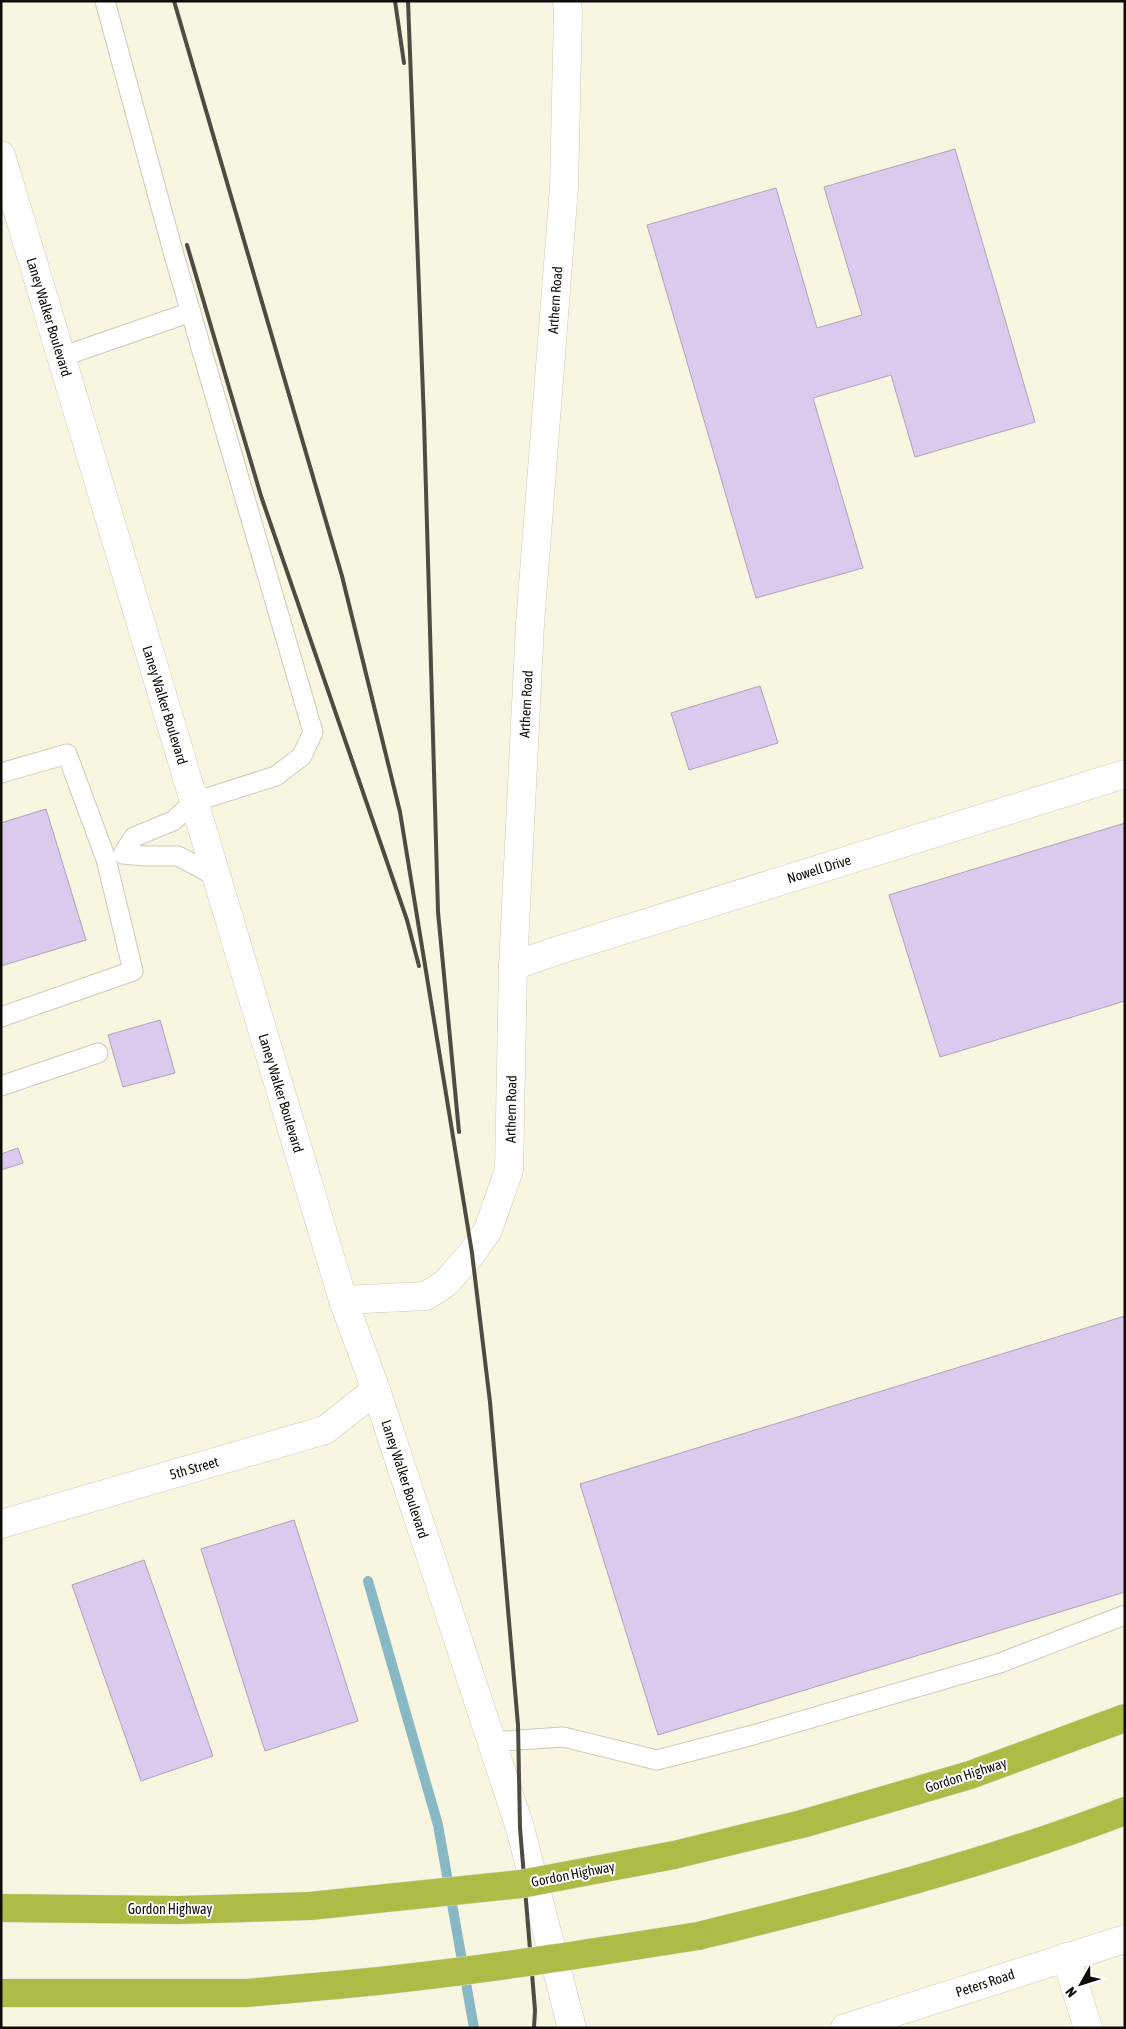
<svg xmlns="http://www.w3.org/2000/svg" width="1126" height="2029" viewBox="0 0 1126 2029" font-family="'Asap Condensed',sans-serif">
<style>
.lines{fill:none;stroke-linecap:round;stroke-linejoin:round}
.stream{stroke:#87b8c3;stroke-width:10}
.building{fill:#dbc9ee;stroke:#aca4b6}
.lane-casing{stroke:#cecbb7;stroke-width:21}
.street-casing{stroke:#cecbb7;stroke-width:29}
.secondary-casing{stroke:#cecbb7;stroke-width:29}
.highway-casing{stroke:#e2e2e1;stroke-width:29}
.lane{stroke:#fff;stroke-width:19}
.street{stroke:#fff;stroke-width:28}
.secondary{stroke:#fff;stroke-width:28}
.highway{stroke:#aebb47;stroke-width:28}
.rail{stroke:#4e4c42;stroke-width:4}
.highway-bridge-casing{stroke:#e2e2e1;stroke-width:29;stroke-linecap:butt}
.highway-bridge{stroke:#aebb47;stroke-width:28}
.labels{text-anchor:middle;stroke-width:4;stroke-linejoin:round;paint-order:stroke}
.street-label{font-size:14px;fill:#0d0c06;stroke:#fff}
</style>
<rect width="100%" height="100%" fill="#f8f5e0"/>
<g class="lines">
<path class="stream" d="M368,1581L438,1825L474,2028"/>
</g>
<g class="building">
<path d="M955,149L1035,422L915,457L891,375L813,398L863,568L756,598L647,225L776,188L817,328L862,315L824,187Z"/>
<path d="M760,686L778,743L689,770L671,713Z"/>
<path d="M46,809L86,940L1,966V823Z"/>
<path d="M1125,823V1001L940,1057L889,895Z"/>
<path d="M160,1020L175,1073L123,1087L108,1035Z"/>
<path d="M18,1148L23,1163L1,1170V1154Z"/>
<path d="M1125,1316V1592L658,1735L580,1484Z"/>
<path d="M294,1520L358,1721L265,1751L201,1549Z"/>
<path d="M144,1560L213,1756L141,1781L72,1585Z"/>
</g>
<g class="lines">
<g class="lane-casing">
<g id="lane">
<path d="M105,1L174,255L313,732L302,756L276,776L194,802L173,821L134,837L123,854L145,856H178L217,877"/>
<path d="M61,357L191,312"/>
<path d="M1,773L67,754L106,859L133,971L1,1017"/>
<path d="M1,1086L98,1053"/>
<path d="M491,1742L563,1737L657,1760L753,1735L1000,1663L1125,1615"/>
</g>
</g>
<g class="street-casing">
<g id="street">
<path d="M513,966L556,951L1125,774"/>
<path d="M343,1300L426,1296L446,1283L472,1253L488,1230L509,1170L513,966L530,624L564,187L568,12L567,1"/>
<path d="M1066,1957L1088,2028"/>
<path d="M845,2028L1125,1939"/>
</g>
</g>
<g class="secondary-casing">
<g id="secondary">
<path d="M1,155L343,1300L376,1390L520,1828L572,2028"/>
<path d="M1,1524L325,1430L376,1390"/>
</g>
</g>
<g class="highway-casing">
<g id="highway">
<path d="M674,1855L802,1824L970,1775L1125,1718"/>
<path d="M1,1908L178,1910L310,1906"/>
<path d="M698,1936C842,1901 986,1864 1125,1811"/>
<path d="M1,1993H247L337,1985"/>
</g>
</g>
<use href="#lane" class="lane"/>
<use href="#street" class="street"/>
<use href="#secondary" class="secondary"/>
<use href="#highway" class="highway"/>
<g class="rail">
<path d="M174,1L342,576L400,812L472,1253L490,1402L518,1725L520,1828L535,2010L534,2028"/>
<path d="M395,1L404,63"/>
<path d="M408,1L424,420L438,912L459,1132"/>
<path d="M187,245L261,496L407,920L419,966"/>
</g>
<g class="highway-bridge-casing">
<g id="highway-bridge">
<path d="M310,1906L521,1884L674,1855"/>
<path d="M337,1985C458,1974 578,1955 698,1936"/>
</g>
</g>
<use href="#highway-bridge" class="highway-bridge"/>
</g>
<g class="labels">
<g class="street-label">
<text transform="translate(555 300) rotate(-86)" y="5">Arthern Road</text>
<text transform="translate(49 317) rotate(73)" y="5">Laney Walker Boulevard</text>
<text transform="translate(526 704) rotate(-87)" y="5">Arthern Road</text>
<text transform="translate(165 705) rotate(73)" y="5">Laney Walker Boulevard</text>
<text transform="translate(819 869) rotate(-17)" y="5">Nowell Drive</text>
<text transform="translate(281 1093) rotate(73)" y="5">Laney Walker Boulevard</text>
<text transform="translate(511 1109) rotate(-89)" y="5">Arthern Road</text>
<text transform="translate(194 1468) rotate(-16)" y="5">5th Street</text>
<text transform="translate(405 1479) rotate(72)" y="5">Laney Walker Boulevard</text>
<text transform="translate(966 1775) rotate(-18)" y="5">Gordon Highway</text>
<text transform="translate(573 1874) rotate(-11)" y="5">Gordon Highway</text>
<text x="170" y="1914">Gordon Highway</text>
<text transform="translate(985 1983) rotate(-18)" y="5">Peters Road</text>
</g>
</g>
<rect width="1126" height="2029" fill="none" stroke="#0d0c06" stroke-width="5"/>
<g transform="translate(1081 1984) rotate(231)" stroke="#ffffff" stroke-width="4" paint-order="stroke">
<path d="M0-4L9 19L0 12L-9 19Z" fill="#0d0c06"/>
<text y="-8" font-size="14" font-weight="bold" text-anchor="middle" fill="#0d0c06">N</text>
</g>
</svg>
